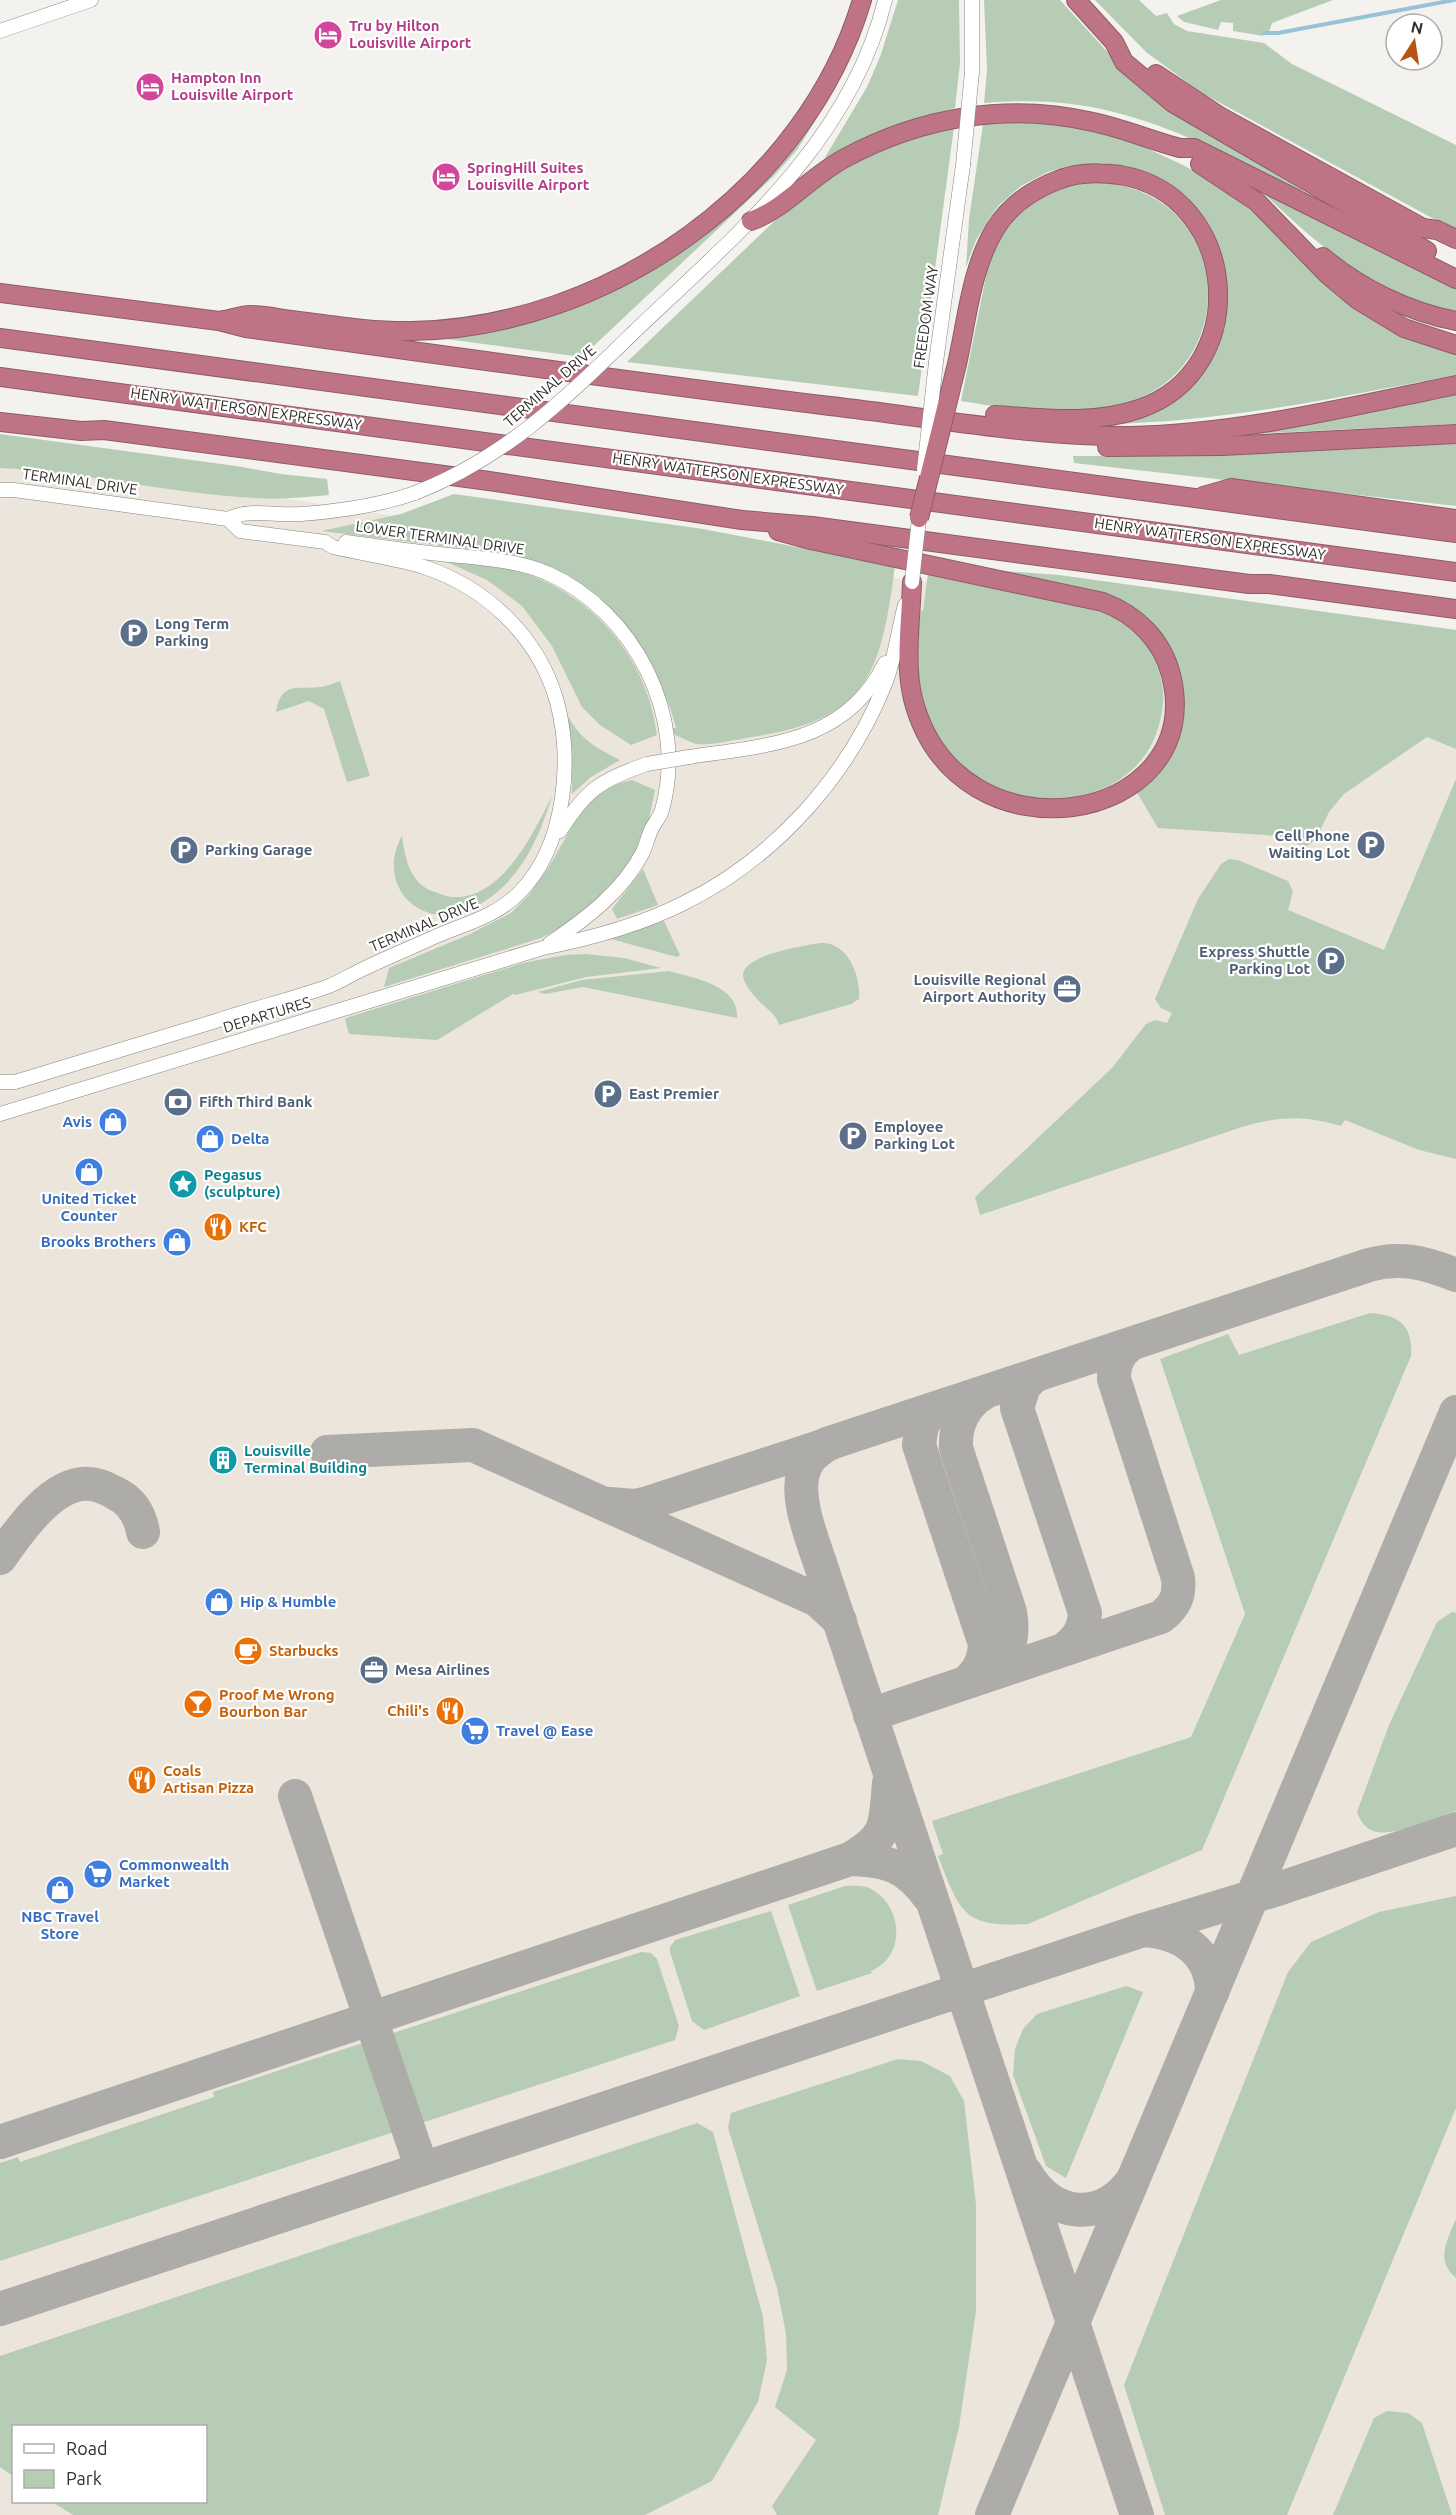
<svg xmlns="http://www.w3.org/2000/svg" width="1456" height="2515" viewBox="0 0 1456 2515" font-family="Ubuntu,sans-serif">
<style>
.built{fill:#ebe5db;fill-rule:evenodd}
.green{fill:#b7ccb5}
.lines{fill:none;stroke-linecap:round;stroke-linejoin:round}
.stream{stroke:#97c2d8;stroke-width:4}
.taxiway{stroke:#aeaca9;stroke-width:34}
.secondary-casing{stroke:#878682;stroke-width:15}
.motorway-casing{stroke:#8d5c68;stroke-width:20}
.secondary{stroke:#fff;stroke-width:14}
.motorway{stroke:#bf7486;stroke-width:18}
.secondary-bridge-casing{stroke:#878682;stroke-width:15;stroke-linecap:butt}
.motorway-bridge-casing{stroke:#8d5c68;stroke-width:20;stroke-linecap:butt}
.secondary-bridge{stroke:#fff;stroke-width:14}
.motorway-bridge{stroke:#bf7486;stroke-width:18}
.labels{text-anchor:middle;stroke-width:4.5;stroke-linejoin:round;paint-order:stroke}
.hotel-label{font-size:15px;font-weight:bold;fill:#b23c85;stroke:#fff;text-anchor:start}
.street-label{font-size:15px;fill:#31302f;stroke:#fff}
.service-label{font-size:15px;font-weight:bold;fill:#4e5e75;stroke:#fff;text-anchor:start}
.shop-label{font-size:15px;font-weight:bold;fill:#366cbe;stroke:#fff;text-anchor:start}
.culture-label{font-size:15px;font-weight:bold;fill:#0d838f;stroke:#fff;text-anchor:start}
.food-label{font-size:15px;font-weight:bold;fill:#c56008;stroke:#fff;text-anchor:start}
</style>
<rect width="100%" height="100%" fill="#f4f2ee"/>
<path class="built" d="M0,452L431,522L510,532L1221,617L1456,639V2515H0ZM14,2426H206V2502H14Z"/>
<g class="green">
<path d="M898,0H959L960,64L955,108L887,128L824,159L867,87L880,57Z"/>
<path d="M984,0H1060L1123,69L1254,159L1304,191C1285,188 1239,161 1218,151C1138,113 1074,95 984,103L987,70Z"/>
<path d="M1095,0H1139L1156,16L1167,13L1174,24L1187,31L1264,43L1292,64L1456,145V231L1200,92L1146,52Z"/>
<path d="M1221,0H1333L1272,23L1269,32L1264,31L1263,36L1233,31V23L1221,22L1218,30L1184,22L1177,16Z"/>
<path d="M811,119L815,121L797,150L773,177L582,357L431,337L650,267Z"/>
<path d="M1033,122L1062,125L1107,135L1142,146L1185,166L1221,187L1255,213L1328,284L1456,352V375C1339,397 1225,422 1106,424L1180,393L1224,278L1157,179L1129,167L1102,163L1064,167L1048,172L1021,186L999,205L991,216L976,240L966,267L969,219L983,124Z"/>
<path d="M954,127L918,396L627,362L808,189L875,150Z"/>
<path d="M1076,182C1087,182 1101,180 1112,182C1119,183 1127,187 1134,189C1234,224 1232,367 1132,401C1077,419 1016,410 961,401L991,251L1003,228L1031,201Z"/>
<path d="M1261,191L1456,288V313C1367,289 1326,252 1261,191Z"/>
<path d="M1456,395V424L1252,434Z"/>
<path d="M0,434L236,466L281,474L327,479L329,495C305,497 280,500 256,498C170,494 86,472 0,468Z"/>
<path d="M1456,439V506L1074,463L1073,456H1150Z"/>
<path d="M454,494L703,529L895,566C881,669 871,718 758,736C744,738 710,746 698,744C690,743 681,737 673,734L672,728H676L671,710L656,674L635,637L608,607L548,567L509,554L321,531L401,514Z"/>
<path d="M440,559C465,563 492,564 517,571C591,592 648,658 657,735L631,745L600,725L582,707L552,646L522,606L487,580Z"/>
<path d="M1004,571L1059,575L1456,630V749L1427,737L1344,794L1329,812L1316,839L1307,846L1300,845L1278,836L1158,828L1135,789L1179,719L1155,627L1004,573Z"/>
<path d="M928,573C966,581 1003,588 1040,596C1065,601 1091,604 1114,615C1138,627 1155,653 1161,679C1165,695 1163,712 1158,728C1135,806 1026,818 969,771C938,745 919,710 914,670C912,652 919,629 921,611H923Z"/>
<path d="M340,681L370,776L347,782L324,709L309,701L276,712C281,680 298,690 321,687C327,686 334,683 340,681Z"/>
<path d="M568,716C582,741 595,747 620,760L591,777L572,794V753Z"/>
<path d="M1456,779V1159L1419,1150L1345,1120L1341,1126C1303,1115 1280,1116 1242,1127L980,1215L975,1197L1112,1068L1146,1024L1155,1020L1167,1023L1172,1013L1161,1008L1155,999L1198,899L1221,864L1229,859L1238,860L1288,881L1293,891L1288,910L1384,950Z"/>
<path d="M632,780L655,790L648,824L635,854L610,887L570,922L541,938L384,987L389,968L468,935L511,913L528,896L550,865L583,807L608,786Z"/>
<path d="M552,796C538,842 518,885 473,908C468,911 462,915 457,916C452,918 444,915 439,915C398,909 383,869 402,836C405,858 410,885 435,892C441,894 448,897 453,897C502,900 534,832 552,796Z"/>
<path d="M643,869L658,905L617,919L612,909Z"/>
<path d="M664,921L680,955L677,957L611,939Z"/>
<path d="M821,943C848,942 861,976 859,999L851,1004L779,1025C776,1014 769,1011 762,1004C756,998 742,983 743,974C745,955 805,945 821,943Z"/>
<path d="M586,954L624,958L661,968L586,977L515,995L513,994L437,1040L349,1034L345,1019L349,1017L523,963L565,955Z"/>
<path d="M669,971C693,978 740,985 737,1018L583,987L545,994L538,992L582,980Z"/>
<path d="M1370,1313C1400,1315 1413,1326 1411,1356L1202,1850L1028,1924C963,1928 960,1912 938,1856L943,1854L932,1821L1191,1737L1245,1614L1160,1359L1228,1334L1239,1355Z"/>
<path d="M1452,1612L1456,1613V1811C1437,1817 1388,1840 1371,1830C1363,1826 1360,1819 1357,1812L1389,1725L1437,1622Z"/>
<path d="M845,1886C852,1886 862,1885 869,1888C902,1903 908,1956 871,1971L872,1973L817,1991L788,1905Z"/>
<path d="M1456,1896V2108L1287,2515H1165L1124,2385L1288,1972L1311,1942L1379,1912Z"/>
<path d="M771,1911L800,1996L704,2030L692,2021L670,1952V1947L675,1940Z"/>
<path d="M641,1952L651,1953L657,1959L679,2026L675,2040L0,2261V2163L18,2157L20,2162L214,2097L213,2092Z"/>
<path d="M1126,1986L1143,1992L1066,2178L1046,2166L1013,2075L1015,2049L1023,2029L1037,2014Z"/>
<path d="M898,2059L921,2061L950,2076L964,2101L976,2204V2311L959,2427L938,2515H777L772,2506L816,2440L775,2407L787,2370L786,2334L777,2288L728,2128L731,2113Z"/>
<path d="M697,2123L713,2132L763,2317L767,2360L758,2402L712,2481L645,2515H73L52,2502H206V2426H14L13,2476L0,2467V2356Z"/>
<path d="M1456,2219V2278C1435,2260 1447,2241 1456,2219Z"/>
<path d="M1387,2411L1408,2413L1422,2423L1452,2515H1333L1374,2418Z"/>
</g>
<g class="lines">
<path class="stream" d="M1264,33H1278L1454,0"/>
<g class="taxiway">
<path d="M1033,1377L1024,1386L1017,1408L1085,1613C1084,1630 1078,1638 1065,1649"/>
<path d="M984,1393C964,1405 955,1424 956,1448L1010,1612C1015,1641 1008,1654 987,1675"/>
<path d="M933,1410L922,1425L919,1445L985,1644C984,1661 979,1670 968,1681"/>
<path d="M327,1452L473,1445L817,1600L840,1621"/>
<path d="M610,1504L634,1506L648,1503L829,1444"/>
<path d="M0,1558C18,1532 53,1481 89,1484C98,1484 108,1489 115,1493C132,1501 140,1515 143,1532"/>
<path d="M870,1715L1161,1617C1175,1606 1180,1596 1178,1578L1114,1379C1114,1364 1118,1354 1130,1345"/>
<path d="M295,1796L422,2169"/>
<path d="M850,1859C889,1836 885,1826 889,1783"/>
<path d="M1143,1930C1181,1932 1212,1952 1212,1993"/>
<path d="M0,2142L850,1859C887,1860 907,1866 929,1897"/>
<path d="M1026,2173C1051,2218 1101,2223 1132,2181"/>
<path d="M0,2309L1143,1930L1278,1889L1456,1829"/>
<path d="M992,2515L1456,1412"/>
<path d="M1137,2515L822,1569C813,1540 789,1488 809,1460C813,1454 821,1449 827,1444L1369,1265C1401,1256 1426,1263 1456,1275"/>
</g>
<g class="secondary-casing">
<g id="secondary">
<path d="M972,0V72"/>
<path d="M0,31L91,0"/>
<path d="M635,331C736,235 851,141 885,0"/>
<path d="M936,362L963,165"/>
<path d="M0,490H14L228,519C249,508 276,516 301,514C340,511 378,506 415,493"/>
<path d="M346,542C377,546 409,551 440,554C476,558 513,559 547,573C635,612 688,717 662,810C660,818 654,823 651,830C648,837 646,845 643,852C623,891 586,919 550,943"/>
<path d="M689,757C768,745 846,743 885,663"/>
<path d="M560,831C586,790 600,780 647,764"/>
<path d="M0,1082H15C83,1061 151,1041 219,1020C255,1008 293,999 329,986C340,982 350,975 361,970C384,959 408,949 432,938C463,924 494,918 519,893C565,847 573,762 557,702C539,637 487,588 424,567C395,558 363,554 333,547L325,542L240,531L228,519"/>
<path d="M0,1114L543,948C588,939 642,924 682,904C773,860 848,777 885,684C895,659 898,631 905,605"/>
</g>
</g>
<g class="motorway-casing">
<g id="motorway">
<path d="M1076,0L1114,42L1124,62L1173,103L1427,251"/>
<path d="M1156,74L1221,117L1423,228L1437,230L1456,239"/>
<path d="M1200,164L1257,202L1327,274L1358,300L1404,328L1456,345"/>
<path d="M751,221C786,208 811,176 845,158C921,117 1008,102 1093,122C1122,128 1150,140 1180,148H1194L1456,279"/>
<path d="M1323,257C1359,288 1409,312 1456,321"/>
<path d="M0,293L219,321L246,328C440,355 635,382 830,406C928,417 1031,437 1129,436C1239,434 1348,407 1456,385"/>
<path d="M223,320C232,319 241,315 250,315C263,315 277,318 291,320C331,325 372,332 412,331C607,328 806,189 862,0"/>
<path d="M0,338L1456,533"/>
<path d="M957,364C967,320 971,269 995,229C1009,206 1032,190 1058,180C1077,172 1099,172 1120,175C1240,195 1254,370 1139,409C1093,425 1042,418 995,415"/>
<path d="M0,377L1456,572"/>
<path d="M0,422L81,431L104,430L489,481L742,520L812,526L1249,584H1269L1456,609"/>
<path d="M1107,447L1221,446L1456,434"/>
<path d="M1203,496L1231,488L1456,519"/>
<path d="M778,531L811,540L1103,602C1137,615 1162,640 1171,675C1209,825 957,869 913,699C904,662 911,619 912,582"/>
</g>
</g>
<use href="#secondary" class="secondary"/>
<use href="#motorway" class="motorway"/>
<g class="secondary-bridge-casing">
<g id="secondary-bridge">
<path d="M963,165L972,72"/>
<path d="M924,470L936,362"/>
<path d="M415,493C507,457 566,398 635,331"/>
<path d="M912,582L920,510"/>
<path d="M647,764L689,757"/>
</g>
</g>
<g class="motorway-bridge-casing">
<path id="motorway-bridge" d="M919,518L957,364"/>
</g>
<use href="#secondary-bridge" class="secondary-bridge"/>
<use href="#motorway-bridge" class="motorway-bridge"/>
</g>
<defs>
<g id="hotel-disc" transform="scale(1.5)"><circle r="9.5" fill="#d1479c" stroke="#fff"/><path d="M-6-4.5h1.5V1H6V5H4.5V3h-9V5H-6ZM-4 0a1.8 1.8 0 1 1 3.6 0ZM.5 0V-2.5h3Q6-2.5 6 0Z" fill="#fff"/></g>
<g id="parking-disc" transform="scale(1.5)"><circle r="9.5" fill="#5c6f8a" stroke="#fff"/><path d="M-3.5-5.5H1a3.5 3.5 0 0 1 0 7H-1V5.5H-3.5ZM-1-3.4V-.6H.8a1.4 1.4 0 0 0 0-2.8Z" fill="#fff"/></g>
<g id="office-disc" transform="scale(1.5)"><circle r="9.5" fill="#5c6f8a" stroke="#fff"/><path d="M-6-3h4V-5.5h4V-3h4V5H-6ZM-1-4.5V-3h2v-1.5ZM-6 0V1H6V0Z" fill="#fff"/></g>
<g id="bank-disc" transform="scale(1.5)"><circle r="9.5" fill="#5c6f8a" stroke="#fff"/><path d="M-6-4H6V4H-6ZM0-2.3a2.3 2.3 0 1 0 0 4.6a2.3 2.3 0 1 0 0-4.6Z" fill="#fff"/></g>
<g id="shop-disc" transform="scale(1.5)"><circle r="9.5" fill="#3f7fe0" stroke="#fff"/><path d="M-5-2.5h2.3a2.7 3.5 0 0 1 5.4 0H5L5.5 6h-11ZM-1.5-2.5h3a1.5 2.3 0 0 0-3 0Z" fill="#fff"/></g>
<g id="sight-disc" transform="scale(1.5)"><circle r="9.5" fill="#0f9aa8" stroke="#fff"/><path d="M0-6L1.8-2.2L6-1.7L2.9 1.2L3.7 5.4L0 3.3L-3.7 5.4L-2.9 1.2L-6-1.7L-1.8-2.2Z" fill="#fff"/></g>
<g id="restaurant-disc" transform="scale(1.5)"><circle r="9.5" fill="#e8710a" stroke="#fff"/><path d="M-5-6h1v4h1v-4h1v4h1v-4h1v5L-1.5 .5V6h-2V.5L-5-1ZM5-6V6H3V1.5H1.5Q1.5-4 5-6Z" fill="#fff"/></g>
<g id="building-disc" transform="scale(1.5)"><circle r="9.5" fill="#0f9aa8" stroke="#fff"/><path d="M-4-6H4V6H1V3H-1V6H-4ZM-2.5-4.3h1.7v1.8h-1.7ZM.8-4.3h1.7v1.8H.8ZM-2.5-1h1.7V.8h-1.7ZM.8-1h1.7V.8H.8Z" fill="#fff"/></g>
<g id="cafe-disc" transform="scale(1.5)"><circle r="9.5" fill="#e8710a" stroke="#fff"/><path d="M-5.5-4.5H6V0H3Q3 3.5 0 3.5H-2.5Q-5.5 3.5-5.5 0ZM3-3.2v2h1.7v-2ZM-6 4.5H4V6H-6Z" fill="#fff"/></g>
<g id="bar-disc" transform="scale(1.5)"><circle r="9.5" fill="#e8710a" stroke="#fff"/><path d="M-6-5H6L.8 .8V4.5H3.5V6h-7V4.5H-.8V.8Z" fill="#fff"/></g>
<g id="supermarket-disc" transform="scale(1.5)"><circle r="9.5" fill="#3f7fe0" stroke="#fff"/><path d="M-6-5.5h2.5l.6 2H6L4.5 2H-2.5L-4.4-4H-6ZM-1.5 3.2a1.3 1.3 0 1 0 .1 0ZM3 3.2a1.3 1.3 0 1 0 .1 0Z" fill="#fff"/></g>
</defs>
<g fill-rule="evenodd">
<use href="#hotel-disc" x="328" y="35"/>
<use href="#hotel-disc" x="150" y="87"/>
<use href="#hotel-disc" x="446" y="177"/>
<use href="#parking-disc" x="134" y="633"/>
<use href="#parking-disc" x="1371" y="845"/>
<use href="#parking-disc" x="184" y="850"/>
<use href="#parking-disc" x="1331" y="961"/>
<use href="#office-disc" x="1067" y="989"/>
<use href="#parking-disc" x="608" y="1094"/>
<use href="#bank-disc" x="178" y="1102"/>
<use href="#shop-disc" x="113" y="1122"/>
<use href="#parking-disc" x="853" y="1136"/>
<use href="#shop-disc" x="210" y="1139"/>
<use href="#shop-disc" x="89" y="1172"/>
<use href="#sight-disc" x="183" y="1184"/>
<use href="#restaurant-disc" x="218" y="1227"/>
<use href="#shop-disc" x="177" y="1242"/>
<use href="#building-disc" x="223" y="1460"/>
<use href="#shop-disc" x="219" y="1602"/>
<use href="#cafe-disc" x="248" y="1651"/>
<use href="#office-disc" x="374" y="1670"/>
<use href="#bar-disc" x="198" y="1704"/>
<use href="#restaurant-disc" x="450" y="1711"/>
<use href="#supermarket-disc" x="475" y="1731"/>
<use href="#restaurant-disc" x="142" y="1780"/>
<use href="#supermarket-disc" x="98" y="1874"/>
<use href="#shop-disc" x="60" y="1890"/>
</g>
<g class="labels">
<g class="hotel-label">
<text x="349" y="31">Tru by Hilton<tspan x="349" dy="17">Louisville Airport</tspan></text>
<text x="171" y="83">Hampton Inn<tspan x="171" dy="17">Louisville Airport</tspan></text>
<text x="467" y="173">SpringHill Suites<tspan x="467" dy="17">Louisville Airport</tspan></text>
</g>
<g class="street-label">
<text transform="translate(926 317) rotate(-82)" y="5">FREEDOM WAY</text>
<text transform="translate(550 386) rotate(-41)" y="5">TERMINAL DRIVE</text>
<text transform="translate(246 409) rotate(8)" y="5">HENRY WATTERSON EXPRESSWAY</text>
<text transform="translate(728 474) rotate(8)" y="5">HENRY WATTERSON EXPRESSWAY</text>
<text transform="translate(80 482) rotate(8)" y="5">TERMINAL DRIVE</text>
<text transform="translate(440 538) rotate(8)" y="5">LOWER TERMINAL DRIVE</text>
<text transform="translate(1210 539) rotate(8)" y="5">HENRY WATTERSON EXPRESSWAY</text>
<text transform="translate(424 925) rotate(-23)" y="5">TERMINAL DRIVE</text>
<text transform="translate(267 1015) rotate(-17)" y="5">DEPARTURES</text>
</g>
<g class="service-label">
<text x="155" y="629">Long Term<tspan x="155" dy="17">Parking</tspan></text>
<text x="1350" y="841" text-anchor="end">Cell Phone<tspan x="1350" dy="17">Waiting Lot</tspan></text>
<text x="205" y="855">Parking Garage</text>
<text x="1310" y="957" text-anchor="end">Express Shuttle<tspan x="1310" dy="17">Parking Lot</tspan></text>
<text x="1046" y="985" text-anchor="end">Louisville Regional<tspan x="1046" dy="17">Airport Authority</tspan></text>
<text x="629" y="1099">East Premier</text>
<text x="199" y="1107">Fifth Third Bank</text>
<text x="874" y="1132">Employee<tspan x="874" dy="17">Parking Lot</tspan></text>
<text x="395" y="1675">Mesa Airlines</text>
</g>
<g class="shop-label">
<text x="92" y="1127" text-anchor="end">Avis</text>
<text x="231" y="1144">Delta</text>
<text x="89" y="1204" text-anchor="middle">United Ticket<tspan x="89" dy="17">Counter</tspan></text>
<text x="156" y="1247" text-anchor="end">Brooks Brothers</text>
<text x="240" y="1607">Hip &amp; Humble</text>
<text x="496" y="1736">Travel @ Ease</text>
<text x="119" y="1870">Commonwealth<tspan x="119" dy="17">Market</tspan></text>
<text x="60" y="1922" text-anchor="middle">NBC Travel<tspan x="60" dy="17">Store</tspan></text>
</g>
<g class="culture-label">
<text x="204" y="1180">Pegasus<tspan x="204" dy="17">(sculpture)</tspan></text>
<text x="244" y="1456">Louisville<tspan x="244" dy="17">Terminal Building</tspan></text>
</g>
<g class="food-label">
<text x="239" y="1232">KFC</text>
<text x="269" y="1656">Starbucks</text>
<text x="219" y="1700">Proof Me Wrong<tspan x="219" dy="17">Bourbon Bar</tspan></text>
<text x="429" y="1716" text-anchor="end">Chili's</text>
<text x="163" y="1776">Coals<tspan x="163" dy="17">Artisan Pizza</tspan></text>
</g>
</g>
<rect x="12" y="2425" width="195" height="78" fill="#ffffff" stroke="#adacac" stroke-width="1.5"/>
<rect x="24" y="2444" width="30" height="9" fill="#ffffff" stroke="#adacac" stroke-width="1.5"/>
<text x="66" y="2455" font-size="18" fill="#31302f">Road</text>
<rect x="24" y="2470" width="30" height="18" fill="#b7ccb5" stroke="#adacac" stroke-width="1.5"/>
<text x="66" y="2485" font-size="18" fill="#31302f">Park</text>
<g transform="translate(1414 42) rotate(12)"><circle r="28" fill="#ffffff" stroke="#adacac" stroke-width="1.5"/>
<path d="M0-4.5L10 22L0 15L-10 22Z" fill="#b65511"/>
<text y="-9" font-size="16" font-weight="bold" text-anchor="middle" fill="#31302f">N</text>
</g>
</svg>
